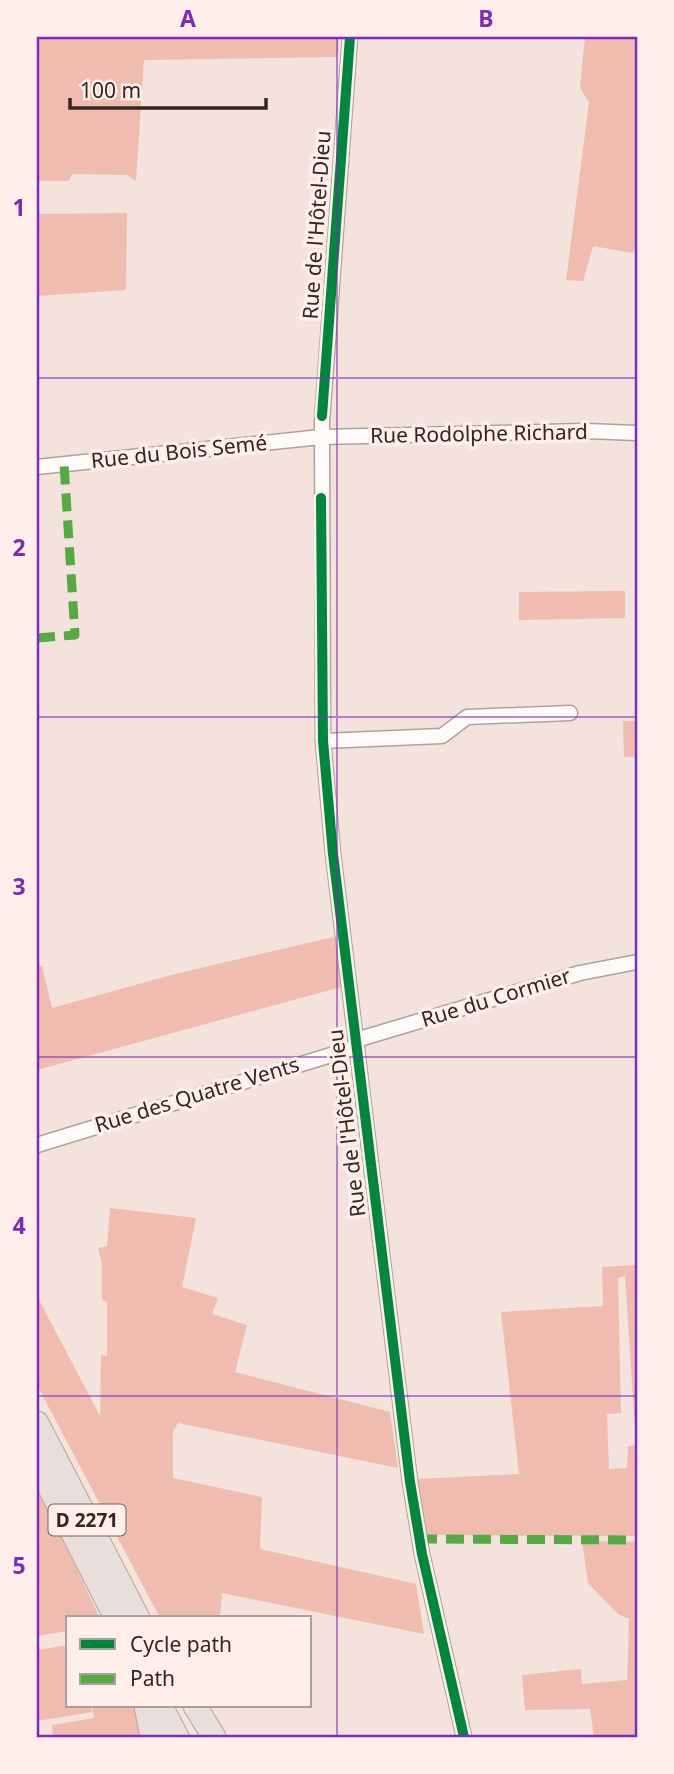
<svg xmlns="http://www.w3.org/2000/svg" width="674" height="1774" viewBox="0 0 674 1774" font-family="'Noto Sans',sans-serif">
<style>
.green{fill:#efbcaf;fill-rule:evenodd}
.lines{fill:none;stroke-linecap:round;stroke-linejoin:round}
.minor-casing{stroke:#b0a19d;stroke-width:17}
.trunk-casing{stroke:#b7a39e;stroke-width:25}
.minor{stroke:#fdfbfa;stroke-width:14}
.trunk{stroke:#e8dedc;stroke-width:23}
.quiet{stroke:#54aa43;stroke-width:9;stroke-dasharray:18 9;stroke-linecap:butt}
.cycleway-casing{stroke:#ffeeea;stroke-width:15}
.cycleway{stroke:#00873e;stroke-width:10}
.grid{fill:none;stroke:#7b2cbf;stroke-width:2;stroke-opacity:0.55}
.labels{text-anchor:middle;stroke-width:7;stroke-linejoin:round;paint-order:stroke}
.shield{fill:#ffeeea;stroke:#72625e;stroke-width:2}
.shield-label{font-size:19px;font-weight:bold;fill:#352622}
.street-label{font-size:21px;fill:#352622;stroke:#ffeeea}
.neatline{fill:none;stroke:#7b2cbf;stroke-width:2.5}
.grid-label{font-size:23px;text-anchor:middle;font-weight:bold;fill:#7b2cbf}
</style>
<rect width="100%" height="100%" fill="#f4e2dd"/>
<g class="green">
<path d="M37,37H339L338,57L144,60L136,181L127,175L72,174L69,181H37Z"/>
<path d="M585,37H637V245L632,253L593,246L583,281L566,280L589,103L580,87Z"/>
<path d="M127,213L126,290L37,296V214Z"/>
<path d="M625,591V618L519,620V592Z"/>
<path d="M623,721H637V757H624Z"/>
<path d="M338,936L345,986L37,1070V966H42L52,1008L175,974Z"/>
<path d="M110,1208L196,1218L182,1287L218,1298L212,1314L247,1325L235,1372L390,1412L398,1468L178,1423L173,1431V1478L262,1497L260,1549L416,1584L424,1634L222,1593L220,1618H160L37,1385V1296L100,1416L101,1355L107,1356V1302L102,1300V1264L98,1248L107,1246Z"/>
<path d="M637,1265V1536L427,1535L417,1479L519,1474L501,1312L603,1306L602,1267ZM625,1276L636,1445L628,1446L627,1468L609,1469L607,1414L621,1413L618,1278Z"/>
<path d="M37,1486L100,1618H68V1631L37,1636Z"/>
<path d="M582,1541L637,1542V1737H594L590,1709L525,1710L522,1675L581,1669L582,1684L627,1680L629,1619L618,1614L588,1583Z"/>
<path d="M68,1645V1706H91L92,1712L37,1721V1650Z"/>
<path d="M92,1706H139L143,1737H53L52,1725L94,1718Z"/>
</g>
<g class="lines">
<g class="minor-casing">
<g id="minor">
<path d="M350,37L322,421L323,741L333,854L410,1482L422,1554L464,1737"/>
<path d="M37,467L321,437L586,431L637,433"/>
<path d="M323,741L442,736L467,717L570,713"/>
<path d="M356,1040L580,973L637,962"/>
<path d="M37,1145L357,1047"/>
</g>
</g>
<g class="trunk-casing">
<g id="trunk">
<path d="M37,1423L138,1618"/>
<path d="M37,1463L116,1618"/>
<path d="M146,1706L152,1737"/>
<path d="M161,1706L177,1737"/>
<path d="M195,1706L214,1737"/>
</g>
</g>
<use href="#minor" class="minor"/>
<use href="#trunk" class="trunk"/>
<g class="quiet">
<path d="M37,638L75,635L64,464"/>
<path d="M419,1539L637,1540"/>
</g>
<g class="cycleway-casing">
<g id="cycleway">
<path d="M322,416L350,37"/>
<path d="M321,498L323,741L333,854L410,1482L422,1554L464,1737"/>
</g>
</g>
<use href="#cycleway" class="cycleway"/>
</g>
<path class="grid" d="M337,37V1737M37,378H637M37,717H637M37,1057H637M37,1396H637"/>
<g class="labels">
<rect class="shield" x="48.5" y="1504.5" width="77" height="31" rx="5"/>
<g class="shield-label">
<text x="87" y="1527">D 2271</text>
</g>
<g class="street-label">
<text transform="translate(317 225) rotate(-86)" y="7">Rue de l'Hôtel-Dieu</text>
<text transform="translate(479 434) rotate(-1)" y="7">Rue Rodolphe Richard</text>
<text transform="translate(179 452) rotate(-6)" y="7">Rue du Bois Semé</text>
<text transform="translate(496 998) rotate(-17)" y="7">Rue du Cormier</text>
<text transform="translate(197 1095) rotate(-17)" y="7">Rue des Quatre Vents</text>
<text transform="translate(347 1123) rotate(-97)" y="7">Rue de l'Hôtel-Dieu</text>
</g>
</g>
<rect width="674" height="1774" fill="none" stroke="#ffeeea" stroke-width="77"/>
<rect x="66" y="1616" width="245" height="91" fill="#ffeeea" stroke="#ae9e9a" stroke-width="2"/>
<rect x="80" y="1639" width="35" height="10" fill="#00873e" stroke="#ae9e9a" stroke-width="2"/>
<text x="130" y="1652" font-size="21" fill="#352622">Cycle path</text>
<rect x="80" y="1674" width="35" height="10" fill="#54aa43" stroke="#ae9e9a" stroke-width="2"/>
<text x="130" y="1686" font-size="21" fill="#352622">Path</text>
<path d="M70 98v10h196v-10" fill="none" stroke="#352622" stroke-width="3.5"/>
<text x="80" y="98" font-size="21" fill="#352622" stroke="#ffeeea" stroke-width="5" paint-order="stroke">100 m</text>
<rect x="38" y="38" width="598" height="1698" class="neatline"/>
<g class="grid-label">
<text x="188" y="27">A</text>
<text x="486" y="27">B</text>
<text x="19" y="216">1</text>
<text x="19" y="556">2</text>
<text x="19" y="895">3</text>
<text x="19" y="1234">4</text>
<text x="19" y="1574">5</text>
</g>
</svg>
